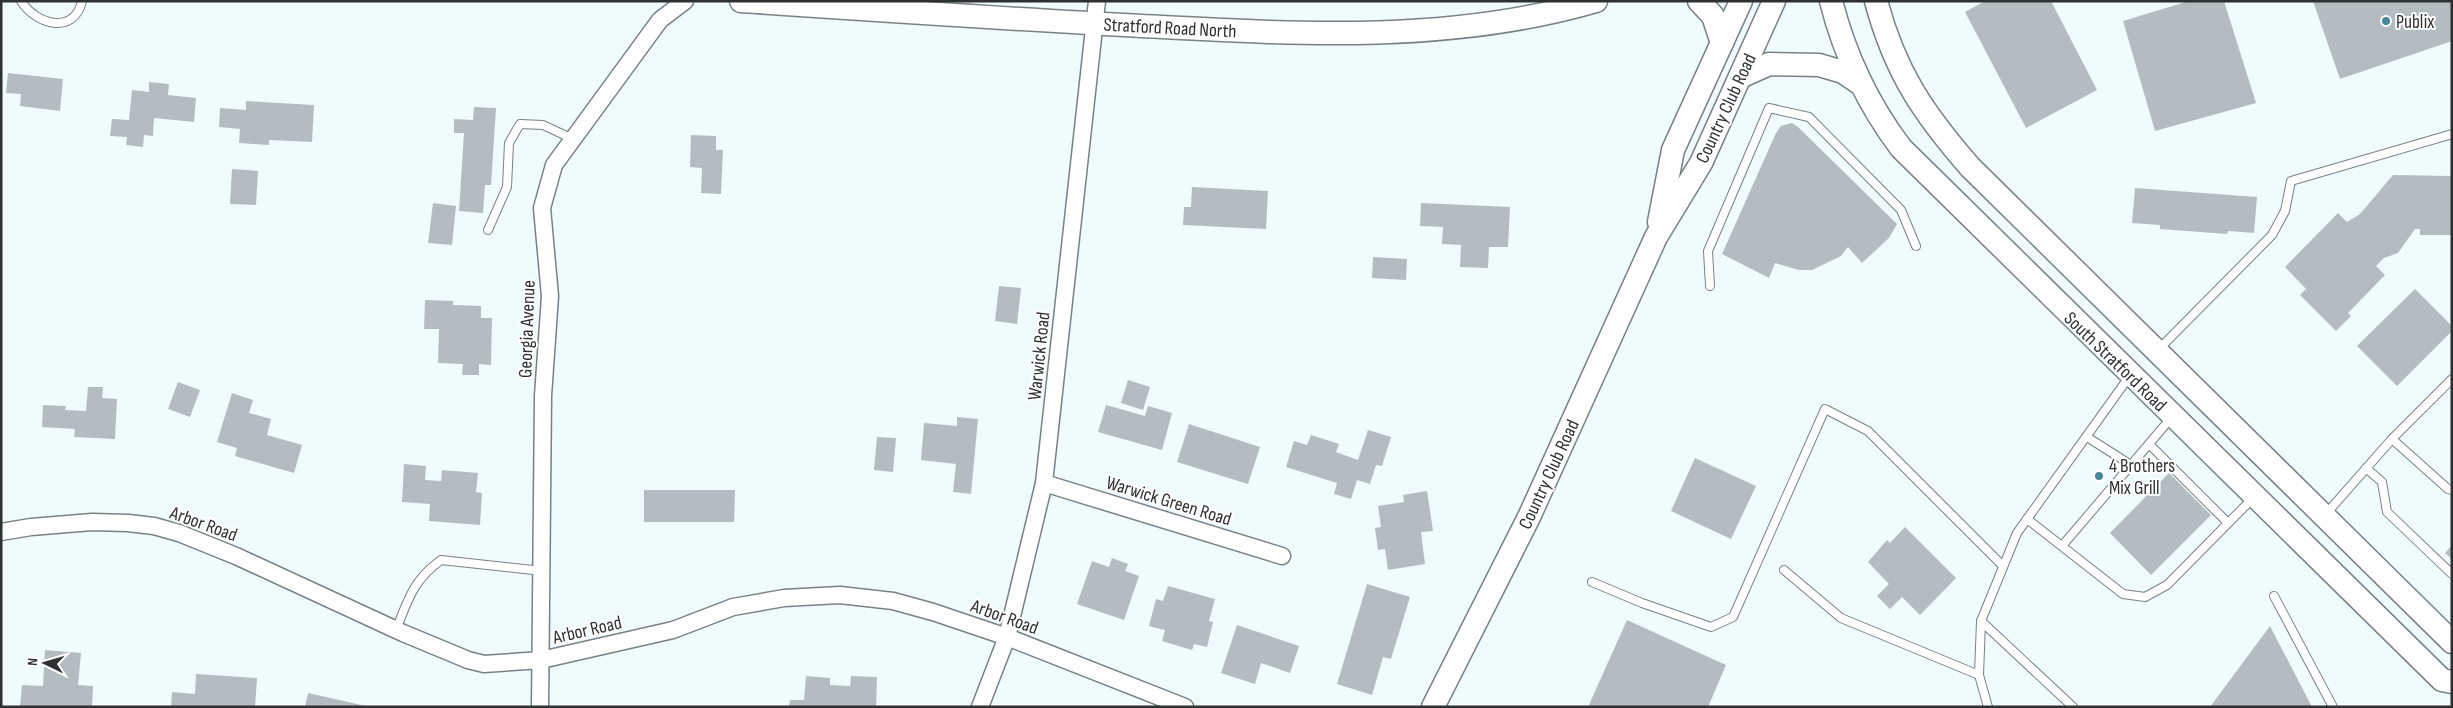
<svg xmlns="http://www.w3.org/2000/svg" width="2453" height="708" viewBox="0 0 2453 708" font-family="'Sofia Sans Condensed',sans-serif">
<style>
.building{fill:#b3bdc1}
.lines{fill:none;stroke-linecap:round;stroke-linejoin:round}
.lane-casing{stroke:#788285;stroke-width:10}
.street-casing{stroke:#788285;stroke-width:19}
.secondary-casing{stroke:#788285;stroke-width:25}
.lane{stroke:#fff;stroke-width:8}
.street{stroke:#fff;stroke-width:16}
.secondary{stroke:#fff;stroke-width:22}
.poi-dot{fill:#46889a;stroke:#fff;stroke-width:2}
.labels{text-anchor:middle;stroke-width:4;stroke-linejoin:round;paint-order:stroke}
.poi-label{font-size:19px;fill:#2d3132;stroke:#fff;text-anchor:start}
.street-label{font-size:19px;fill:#2d3132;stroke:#fff}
</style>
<rect width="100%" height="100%" fill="#f0fbfe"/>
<g class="building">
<path d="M1985,1H2051L2097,90L2026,128L1965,12Z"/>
<path d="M2189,1H2224L2256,103L2155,131L2123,21Z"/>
<path d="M2313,1H2452V41L2340,79Z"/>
<path d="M8,73L63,79L60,111L20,106L21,94L6,93Z"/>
<path d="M149,82L169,84L168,95L196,98L194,122L154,118L153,136L144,135L143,147L126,145L127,137L110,136L112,119L129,120L132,90L149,92Z"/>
<path d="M246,101L314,105L312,142L269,140V145L239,143L240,129L219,127L220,108L246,110Z"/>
<path d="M474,107L496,108L491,185H485L483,213L459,211L464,133H454V119L473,120Z"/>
<path d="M1792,123L1798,127L1897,224L1889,238L1862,263L1848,247L1841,256L1812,270H1799L1775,263L1769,278L1722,254L1776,133L1781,126Z"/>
<path d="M691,135L716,136V150H723L721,194L701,193L702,168L690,167Z"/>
<path d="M232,169L258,171L256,205L230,204Z"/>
<path d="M2393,175L2452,176V235H2420V229H2415L2398,253L2384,258L2376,266L2385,275L2348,313L2351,316L2336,331L2300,295L2306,289L2285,267L2338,213L2347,222L2360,214Z"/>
<path d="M1192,187L1268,191L1266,229L1183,225L1184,207H1191Z"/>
<path d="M2135,188L2257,197L2254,233L2228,231L2227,234L2160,229V225L2132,223Z"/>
<path d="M433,203L456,206L452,245L428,243Z"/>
<path d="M1421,203L1510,207L1508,247H1489L1488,268L1460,267L1461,245L1442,244L1443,227L1420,226Z"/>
<path d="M1373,257L1407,259L1406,280L1372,278Z"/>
<path d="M999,286L1021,288L1017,324L995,321Z"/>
<path d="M2415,289L2452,326V331L2397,386L2357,346Z"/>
<path d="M425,300L453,301V305L481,306V318H492L491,365L479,364V375H462L463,364L438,363L439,329H424Z"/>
<path d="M1128,380L1150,387L1143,410L1121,403Z"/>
<path d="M178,382L200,390L190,417L168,409Z"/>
<path d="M88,387H103L102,398L117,399L115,439L74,437L75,429L42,427L43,405L66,406L65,410L86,411Z"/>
<path d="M232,393L253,400L249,413L271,419L267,435L302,445L294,473L235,456L237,448L217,442Z"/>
<path d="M1106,405L1145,416L1148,406L1172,413L1162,450L1098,432Z"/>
<path d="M957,417L978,419L971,494L953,492L956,464L921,460L924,423L957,426Z"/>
<path d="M1189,424L1260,447L1248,484L1177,462Z"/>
<path d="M1368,430L1391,437L1382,466L1376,465L1370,484L1357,480L1351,499L1334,494L1337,483L1286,467L1294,441L1307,445L1311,435L1339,444L1336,452L1358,460Z"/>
<path d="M877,437L896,438L893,472L874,470Z"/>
<path d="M1695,458L1756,486L1731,539L1671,511Z"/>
<path d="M404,464L426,466L425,480L441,481L442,470L478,473L476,492L482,493L480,525L429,521L430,504L402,502Z"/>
<path d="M2169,473L2211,515L2151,575L2110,533Z"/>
<path d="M644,490H735L734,522H644Z"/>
<path d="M1427,491L1433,531L1421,532L1425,564L1388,570L1385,549L1378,550L1375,528L1381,527L1378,506L1404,502L1403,495Z"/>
<path d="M1905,527L1956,578L1920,615L1902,597L1890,609L1877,596L1889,584L1868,562L1887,540L1890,543Z"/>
<path d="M2452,545V559L2445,553Z"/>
<path d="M1112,558L1128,564L1125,571L1139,576L1124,620L1077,604L1092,561L1109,567Z"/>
<path d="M1367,584L1410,597L1391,659L1383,657L1372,695L1337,684Z"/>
<path d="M1168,586L1215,599L1209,621L1213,622L1207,647L1194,644L1192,650L1162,641L1165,630L1149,626L1156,599L1163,601Z"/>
<path d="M1627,620L1726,665L1708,707H1588Z"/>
<path d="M1237,625L1299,646L1290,673L1261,663L1255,684L1221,673Z"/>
<path d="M2270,626L2312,707H2210Z"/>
<path d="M45,650L81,653L78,685L93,686L92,707H20L22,685L43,686Z"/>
<path d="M196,674L257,678L255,707H171L172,692L195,694Z"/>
<path d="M806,676L830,678V685L850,686L851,676L877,677L876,707H789L790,700H804Z"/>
<path d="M308,693L366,706V707H305Z"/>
</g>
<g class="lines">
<g class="lane-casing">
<g id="lane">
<path d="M21,1C35,24 74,36 82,1"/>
<path d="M488,230L507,187L509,143L520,124L543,125L573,139"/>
<path d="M1710,286L1708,251L1769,108L1809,117L1901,210L1916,246"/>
<path d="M2159,349L2272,235L2285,211L2291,181L2452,134"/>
<path d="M2087,437L2131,465"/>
<path d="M2392,439L2448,489L2452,490"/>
<path d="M2149,444L2228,523"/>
<path d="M2366,468L2382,482L2387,512L2452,574"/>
<path d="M2325,515L2392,439L2452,379"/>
<path d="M2027,519L2123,594L2145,597L2167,585L2254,497"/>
<path d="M2062,546L2171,418"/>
<path d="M1784,570L1841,618L1979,675"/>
<path d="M1592,582L1642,603L1711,627L1733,617L1825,409L1868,431L2002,565"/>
<path d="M2274,596L2333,707"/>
<path d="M1981,621L2017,533L2129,377"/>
<path d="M396,630C408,600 413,580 441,560L542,571"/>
<path d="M1988,707L1979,675L1981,621L2073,707"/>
</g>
</g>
<g class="street-casing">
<g id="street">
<path d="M1044,483L1282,556"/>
<path d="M1,532L31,527L92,522L128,523L154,526L179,533L236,556L403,633L468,660L484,664L541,660L673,630L733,607L784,598L840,595L893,601L933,612L1007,637L1185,707"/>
<path d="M540,707L543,396L550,296L542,208L554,165L660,20L685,1"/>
<path d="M980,707L1007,637L1044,483L1097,1"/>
</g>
</g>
<g class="secondary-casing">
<g id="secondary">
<path d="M741,1C875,10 1008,19 1142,26C1294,34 1448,44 1596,1"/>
<path d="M1699,1L1713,16L1722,43"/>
<path d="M1831,1C1845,56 1867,103 1901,148L2442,680L2452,682"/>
<path d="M1876,1C1895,72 1923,113 1970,167L2452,642"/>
<path d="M1740,77L1769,64L1819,65L1843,72L1859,83"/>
<path d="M1659,222L1673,150L1741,1"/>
<path d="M1433,707L1529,517L1656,237L1701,163L1774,1"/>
</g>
</g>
<use href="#lane" class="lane"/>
<use href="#street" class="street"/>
<use href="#secondary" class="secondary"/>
</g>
<g class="poi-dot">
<circle cx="2386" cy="21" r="5"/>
<circle cx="2099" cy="476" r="5"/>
</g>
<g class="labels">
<g class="poi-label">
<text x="2396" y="28">Publix</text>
<text x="2109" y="472">4 Brothers<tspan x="2109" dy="22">Mix Grill</tspan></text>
</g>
<g class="street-label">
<text transform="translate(1170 27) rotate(3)" y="7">Stratford Road North</text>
<text transform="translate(1725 108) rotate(-65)" y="7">Country Club Road</text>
<text transform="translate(526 329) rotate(-88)" y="7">Georgia Avenue</text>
<text transform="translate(1038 356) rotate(-84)" y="7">Warwick Road</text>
<text transform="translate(2116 361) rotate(44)" y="7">South Stratford Road</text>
<text transform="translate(1548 474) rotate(-65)" y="7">Country Club Road</text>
<text transform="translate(1169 500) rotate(17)" y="7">Warwick Green Road</text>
<text transform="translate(204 523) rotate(20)" y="7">Arbor Road</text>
<text transform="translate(1005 616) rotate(20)" y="7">Arbor Road</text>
<text transform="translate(587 629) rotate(-13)" y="7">Arbor Road</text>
</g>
</g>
<rect width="2453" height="708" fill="none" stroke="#2d3132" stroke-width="5"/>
<g transform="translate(45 663) rotate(275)" stroke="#ffffff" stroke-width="4" paint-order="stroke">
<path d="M0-4L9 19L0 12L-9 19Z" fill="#2d3132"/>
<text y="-8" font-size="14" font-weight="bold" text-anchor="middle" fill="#2d3132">N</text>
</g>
</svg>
